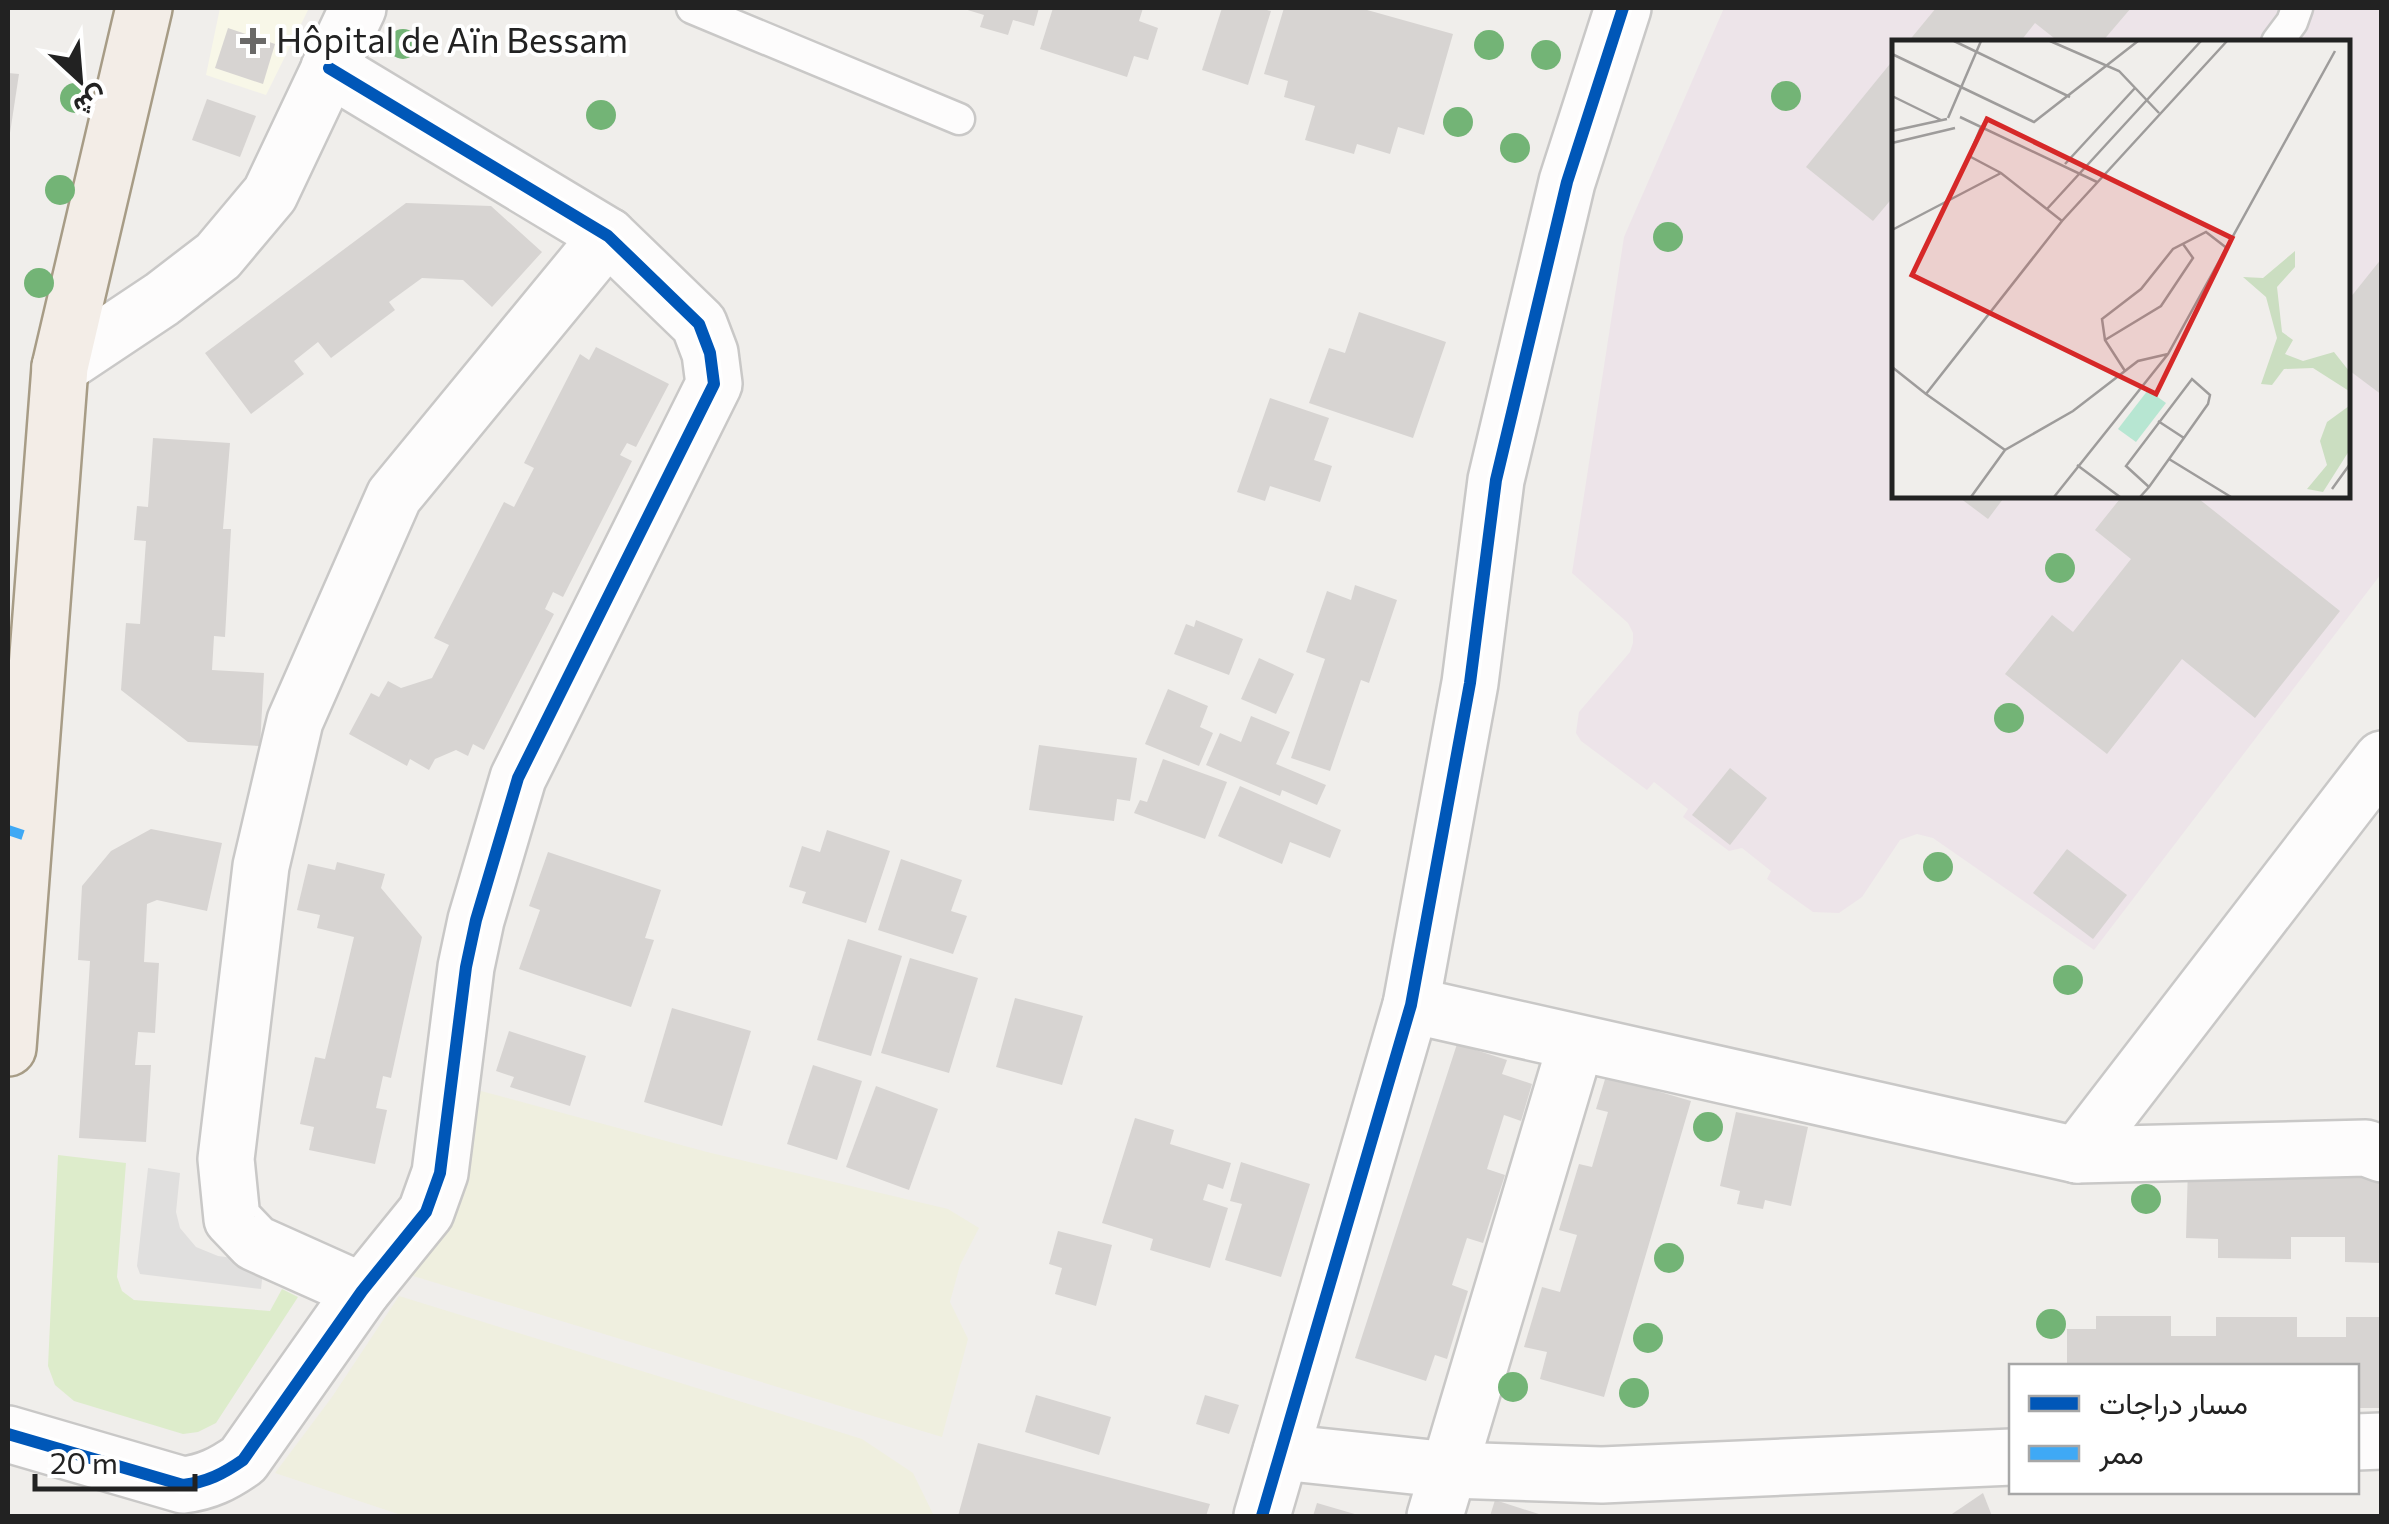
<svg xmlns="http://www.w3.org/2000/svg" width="2389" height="1524" viewBox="0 0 2389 1524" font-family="Commissioner,Vazirmatn,sans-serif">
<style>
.industrial{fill:#ede4e9;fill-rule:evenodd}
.education{fill:#f8f7e8}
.farmland{fill:#efefdf}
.grass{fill:#ddeccb}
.parking{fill:#e0dfde}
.building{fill:#d7d4d2}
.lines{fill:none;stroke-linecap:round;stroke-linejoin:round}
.service-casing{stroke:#c9c8c7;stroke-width:35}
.minor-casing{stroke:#c9c8c7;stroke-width:60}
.primary-casing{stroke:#a79c86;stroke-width:60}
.service{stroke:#fdfcfc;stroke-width:30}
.minor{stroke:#fdfcfc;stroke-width:55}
.primary{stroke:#f3ede7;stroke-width:55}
.quiet{stroke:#3fa9f5;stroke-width:10;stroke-dasharray:20 10;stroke-linecap:butt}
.cycleway-casing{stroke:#fff;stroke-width:19}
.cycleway{stroke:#0057b8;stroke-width:12}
.tree{fill:#73b476}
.poi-dot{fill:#6a6968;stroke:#fff;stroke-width:4}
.labels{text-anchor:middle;stroke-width:8;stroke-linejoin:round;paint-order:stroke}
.poi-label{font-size:35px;fill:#222;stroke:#fff;text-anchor:start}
.inset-road{fill:none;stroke:#9e9c9b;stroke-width:2.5}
.view{fill:#d62828;fill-opacity:0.15;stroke:#d62828;stroke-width:5}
.inset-edge{fill:none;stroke:#222;stroke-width:5}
</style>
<rect width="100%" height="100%" fill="#f0eeeb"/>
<path class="industrial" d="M1724,8H2381V574L2094,950L1933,838L1917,834L1900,840L1862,897L1839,913L1813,912L1767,879L1771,871L1742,848L1729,851L1683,817L1688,809L1654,782L1647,790L1581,741L1576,733L1579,712L1630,652L1633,643V633L1628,623L1572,573L1624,237ZM1894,42H2346V495H1894Z"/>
<path class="education" d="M220,8H309L266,95L206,75Z"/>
<g class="farmland">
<path d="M466,1087L707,1152L948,1209L979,1228L960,1265L950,1302L968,1339L942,1437L410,1275Z"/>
<path d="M399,1296L862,1439L913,1473L934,1516H404L275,1473L332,1397Z"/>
</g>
<path class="grass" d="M58,1155L126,1163L117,1277L122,1291L134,1300L270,1311L282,1289L298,1297L216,1423L198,1432L183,1434L74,1401L55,1385L48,1366Z"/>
<path class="parking" d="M148,1168L180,1173L176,1212L180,1228L196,1247L218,1256L264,1262L261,1289L140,1274L137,1266Z"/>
<g class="building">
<path d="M961,8H1039L1034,26L1013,20L1008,35L980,27L984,15Z"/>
<path d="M1053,8H1143L1139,21L1158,28L1148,60L1134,56L1127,77L1040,49Z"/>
<path d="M1222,8H1259L1271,11L1248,85L1202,70Z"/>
<path d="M1284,8H1360L1453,34L1424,135L1398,127L1390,154L1357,144L1354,154L1305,140L1315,106L1284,97L1288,81L1264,74Z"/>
<path d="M1936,8H2131L2102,42H2059L2035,23L2020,42H1908Z"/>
<path d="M228,28L275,44L263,84L215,68Z"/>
<path d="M1894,59V196L1873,221L1806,167Z"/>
<path d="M8,73L19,74L10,133H8Z"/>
<path d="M207,99L256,116L240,157L192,140Z"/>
<path d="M406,203L491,206L542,252L492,307L463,280L422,278L389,302L395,310L331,358L318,342L294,361L304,374L251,414L205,353Z"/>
<path d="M2382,258V395L2346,368V303Z"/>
<path d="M1359,312L1446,342L1413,438L1309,403L1329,348L1345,353Z"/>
<path d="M596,347L669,384L636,447L627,443L620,455L632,461L563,597L553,592L545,609L554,614L484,750L473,744L468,756L456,750L435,759L429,770L410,759L407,766L349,734L371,693L379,697L388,681L401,688L432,678L449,645L434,638L504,502L514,507L534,468L524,463L580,354L589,360Z"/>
<path d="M1270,398L1329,418L1314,460L1332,466L1320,502L1270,486L1265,501L1237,492Z"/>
<path d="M153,438L230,443L223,529H231L225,637L214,636L212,670L264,673L260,746L188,742L121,690L126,623L140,624L146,541L134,540L137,506L148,507Z"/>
<path d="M1956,495H2006L1988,519Z"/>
<path d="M2123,495H2194L2340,611L2255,718L2182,659L2107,754L2005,674L2052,615L2073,632L2131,559L2095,530Z"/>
<path d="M1355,585L1397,600L1369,683L1361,680L1330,771L1291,758L1325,659L1306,652L1327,591L1351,600Z"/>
<path d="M1196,620L1243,639L1229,675L1174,654L1186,624L1194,627Z"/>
<path d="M1259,658L1294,674L1276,714L1241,699Z"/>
<path d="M1168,689L1208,706L1200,727L1213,733L1199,766L1145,744Z"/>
<path d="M1251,716L1290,732L1276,764L1326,785L1317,805L1282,790L1280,796L1206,765L1220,733L1241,742Z"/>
<path d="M1039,745L1137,758L1130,801L1117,799L1114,821L1029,810Z"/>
<path d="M1163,759L1227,782L1205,839L1134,813L1140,800L1147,802Z"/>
<path d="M1730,768L1767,798L1730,845L1692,815Z"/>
<path d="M1240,786L1341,830L1330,858L1290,842L1282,864L1218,836Z"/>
<path d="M151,829L222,843L207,911L157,900L147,904L144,962L159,963L155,1033L138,1032L135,1065H151L146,1142L79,1138L90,961L78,960L82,886L111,851Z"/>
<path d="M827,830L890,851L866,923L802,903L806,892L789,887L802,846L820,852Z"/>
<path d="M2067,849L2127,895L2093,939L2033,893Z"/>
<path d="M548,852L661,890L645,938L654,940L631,1007L519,969L540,910L529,906Z"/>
<path d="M901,859L962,880L951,911L967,916L953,954L878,930Z"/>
<path d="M337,862L385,874L381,888L422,937L391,1078L383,1076L376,1108L387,1110L375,1164L309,1150L314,1127L300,1124L315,1057L325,1059L354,937L317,928L320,915L297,910L308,864L335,870Z"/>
<path d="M848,939L902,956L871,1056L817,1040Z"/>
<path d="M910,958L978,978L949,1073L881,1053Z"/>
<path d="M1015,998L1083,1016L1062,1085L996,1067Z"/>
<path d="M672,1008L751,1031L722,1126L644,1102Z"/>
<path d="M509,1031L586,1056L570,1106L510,1087L514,1077L496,1071Z"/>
<path d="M1457,1044L1507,1060L1502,1074L1532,1084L1521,1121L1504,1115L1487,1169L1505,1175L1483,1243L1467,1238L1452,1285L1468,1291L1447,1359L1435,1355L1426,1381L1355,1358Z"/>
<path d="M813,1065L862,1081L837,1160L787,1144Z"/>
<path d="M1606,1076L1691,1101L1604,1397L1540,1379L1547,1352L1524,1347L1542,1287L1560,1292L1577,1235L1559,1230L1579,1164L1592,1167L1608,1112L1596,1109Z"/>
<path d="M876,1086L938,1109L909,1190L846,1167Z"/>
<path d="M1736,1112L1808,1127L1791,1206L1765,1200L1763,1209L1737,1204L1740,1191L1720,1186Z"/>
<path d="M1135,1118L1174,1130L1170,1144L1231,1163L1223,1189L1208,1184L1203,1200L1228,1208L1210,1268L1150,1250L1153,1239L1102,1223Z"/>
<path d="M1241,1162L1310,1184L1281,1277L1225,1260L1242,1204L1230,1201Z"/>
<path d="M2188,1166L2382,1169L2381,1263L2345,1262V1237H2291V1259L2218,1258V1239L2186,1238Z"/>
<path d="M1058,1231L1112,1245L1096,1306L1055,1294L1062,1268L1049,1264Z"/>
<path d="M2096,1316H2171V1336H2216V1317H2297V1337H2346V1317H2382V1408H2356V1366H2067V1329H2096Z"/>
<path d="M1036,1395L1111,1417L1099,1455L1025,1432Z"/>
<path d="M1205,1395L1239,1405L1229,1434L1196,1424Z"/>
<path d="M978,1443L1210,1504L1206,1516H958Z"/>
<path d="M1983,1493L1992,1516H1949Z"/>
<path d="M1495,1500L1545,1516H1490Z"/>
<path d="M1317,1503L1358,1515V1516H1313Z"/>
</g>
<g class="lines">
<g class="service-casing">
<g id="service">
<path d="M692,8L959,119"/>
<path d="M2277,42L2292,22L2297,8"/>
</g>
</g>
<g class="minor-casing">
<g id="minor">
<path d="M60,367L162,299L218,256L270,194L358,8"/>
<path d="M1411,1005L2077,1155L2366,1148L2382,1154"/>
<path d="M2077,1155L2382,759"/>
<path d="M362,1291L255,1243L232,1219L226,1159L261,866L295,721L394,496L608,236"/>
<path d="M8,1434L183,1485C207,1482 223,1474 243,1460L362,1291L426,1212L440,1173L466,967L476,920L518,778L714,384L710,353L699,324L608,236L329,68"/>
<path d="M2356,1442L2382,1441"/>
<path d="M1281,1452L1450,1470L1602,1475L2012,1457"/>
<path d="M1262,1516L1411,1005L1470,683L1496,480L1567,182L1623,8"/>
<path d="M1435,1516L1576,1044"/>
</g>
</g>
<g class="primary-casing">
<path id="primary" d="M8,1048L60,367L144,8"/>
</g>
<use href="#service" class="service"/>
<use href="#minor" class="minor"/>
<use href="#primary" class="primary"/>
<path class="quiet" d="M8,830L23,835"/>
<g class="cycleway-casing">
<g id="cycleway">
<path d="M8,1434L183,1485C207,1482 223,1474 243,1460L362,1291L426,1212L440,1173L466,967L476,920L518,778L714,384L710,353L699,324L608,236L329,68"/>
<path d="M1262,1516L1411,1005L1470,683L1496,480L1567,182L1623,8"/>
</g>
</g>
<use href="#cycleway" class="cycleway"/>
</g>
<g class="tree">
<circle cx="403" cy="44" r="15"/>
<circle cx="1489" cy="45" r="15"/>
<circle cx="1546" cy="55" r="15"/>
<circle cx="1786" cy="96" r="15"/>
<circle cx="75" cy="98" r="15"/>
<circle cx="601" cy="115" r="15"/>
<circle cx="1458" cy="122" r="15"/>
<circle cx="1515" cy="148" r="15"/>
<circle cx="60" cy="190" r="15"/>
<circle cx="1668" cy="237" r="15"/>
<circle cx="39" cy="283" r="15"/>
<circle cx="2060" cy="568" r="15"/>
<circle cx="2009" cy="718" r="15"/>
<circle cx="1938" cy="867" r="15"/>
<circle cx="2068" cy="980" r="15"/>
<circle cx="1708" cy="1127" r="15"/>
<circle cx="2146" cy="1199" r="15"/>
<circle cx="1669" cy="1258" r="15"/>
<circle cx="2051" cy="1324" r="15"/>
<circle cx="1648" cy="1338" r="15"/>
<circle cx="1513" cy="1387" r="15"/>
<circle cx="1634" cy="1393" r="15"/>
</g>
<path class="poi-dot" d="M248 26h10v10h10v10h-10v10h-10v-10h-10v-10h10z"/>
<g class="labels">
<g class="poi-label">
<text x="276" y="53">Hôpital de Aïn Bessam</text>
</g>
</g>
<g transform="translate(1892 40)">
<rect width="458" height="458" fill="#f0eeeb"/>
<path d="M403,211V227L385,247L390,292L401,300L393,314L411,321L442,312L457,331V351L421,328L392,329L380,345L369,344L385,298L374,257L351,237L371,238ZM457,366V411L431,452L415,449L435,425L428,401L435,382Z" fill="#cbdec1"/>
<path d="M256,350L274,363L244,402L226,389Z" fill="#b7e6d2"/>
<path class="inset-road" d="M62,1L178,57M158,1L227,31L267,73M0,14L142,82L246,1M0,56L49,80M68,77L205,142M56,78L89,1M89,87L77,116L109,133L170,181M0,91L55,79M0,103L63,88M173,124L243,48M155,169L309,1M0,190L109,133M213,300L269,266L301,218L291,204M0,327L34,354M233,331L213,300L210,279L249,249L281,209L314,192L336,209M266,381L292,398M113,410L34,354L170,181L335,1M277,419L339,457M185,425L228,457M440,449L458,424M79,457L113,410L181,371L246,321L276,314M162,457L276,314L443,11M248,457L257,447L277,419L316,364L318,355L300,339L234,426L257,447"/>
<path class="view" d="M95,79L340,198L264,354L20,235Z"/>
<rect width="458" height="458" class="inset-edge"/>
</g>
<rect width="2389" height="1524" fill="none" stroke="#222222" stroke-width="20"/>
<rect x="2009" y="1364" width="350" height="130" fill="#ffffff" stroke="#a7a7a7" stroke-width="2.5"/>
<rect x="2029" y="1396" width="50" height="15" fill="#0057b8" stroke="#a7a7a7" stroke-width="2.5"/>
<text x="2099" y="1414" font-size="30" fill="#222222">مسار دراجات</text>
<rect x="2029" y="1446" width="50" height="15" fill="#3fa9f5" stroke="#a7a7a7" stroke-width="2.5"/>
<text x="2099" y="1464" font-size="30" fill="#222222">ممر</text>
<g transform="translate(80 80) rotate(154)" stroke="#ffffff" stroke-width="8" paint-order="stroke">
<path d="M0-8L18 38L0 25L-18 38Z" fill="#222222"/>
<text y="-15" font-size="28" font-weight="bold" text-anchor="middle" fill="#222222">ش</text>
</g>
<path d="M35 1474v15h160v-15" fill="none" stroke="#222222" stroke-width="5"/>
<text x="50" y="1474" font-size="30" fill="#222222" stroke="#ffffff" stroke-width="8" paint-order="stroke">20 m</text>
</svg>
